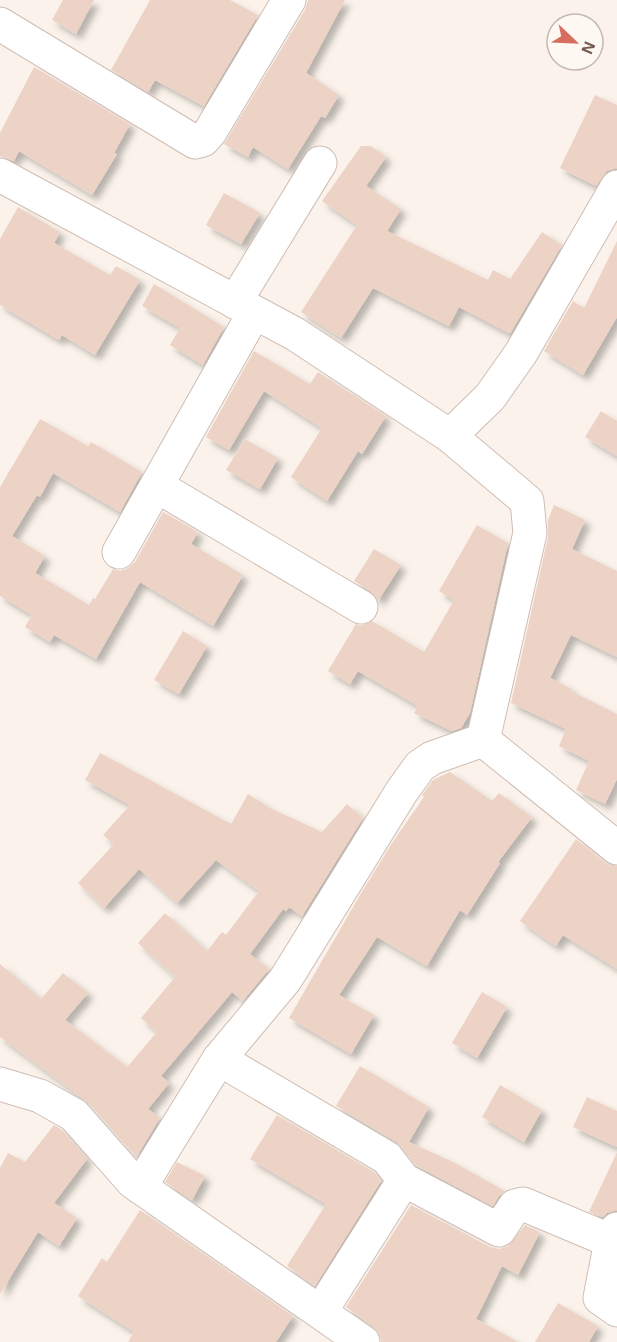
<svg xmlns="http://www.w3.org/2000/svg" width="617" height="1342" viewBox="0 0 617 1342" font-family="Arial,sans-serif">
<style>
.building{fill:#edd2c6;filter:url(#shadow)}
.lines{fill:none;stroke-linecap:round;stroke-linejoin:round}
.minor-casing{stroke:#cebdb4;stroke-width:35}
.tertiary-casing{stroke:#cebdb4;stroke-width:35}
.minor{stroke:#fff;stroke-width:33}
.tertiary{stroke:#fff;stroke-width:33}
</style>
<defs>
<filter id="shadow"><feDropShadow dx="5.5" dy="5.5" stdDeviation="3" flood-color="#0004"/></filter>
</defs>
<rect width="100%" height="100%" fill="#fbf3eb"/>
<g class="building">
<path d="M63,0H94L76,34L52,20Z"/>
<path d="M150,0H230L258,15L204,106L155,80L148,92L111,70Z"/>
<path d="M308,0H345L306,73L339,95L325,118L321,116L288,169L253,147L248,157L224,144L305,10Z"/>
<path d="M34,67L130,124L114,153L117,154L92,195L19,151L14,161L0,156V133Z"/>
<path d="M595,95L617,105V168L607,171L596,186L560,168Z"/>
<path d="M361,146H371L386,157L366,186L401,209L387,231L488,280L493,270L510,279L542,232L562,245L511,332L509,333L459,307L449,326L373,288L341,338L301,312L357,225L322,201Z"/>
<path d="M224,193L260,213L241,244L206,225Z"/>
<path d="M18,207L60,232L54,243L110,275L116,266L140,280L95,355L62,335L59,340L0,305V239Z"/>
<path d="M617,241V317L583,375L544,351L573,301L584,308Z"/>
<path d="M154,284L224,327L203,365L170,345L180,328L142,306Z"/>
<path d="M254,351L310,384L318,372L386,416L362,454L358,451L327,501L291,477L322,428L264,391L229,450L206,437Z"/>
<path d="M601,411L617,421V456L585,437Z"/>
<path d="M40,419L88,446L91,442L142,472L120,512L53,473L40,497L37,495L12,536L45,556L35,573L89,605L93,598L95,599L113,569L120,571L128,568L135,562L163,512L198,532L191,544L243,575L213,626L140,582L96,659L54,635L50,642L25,627L32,615L0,596V487Z"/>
<path d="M245,439L278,458L260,489L226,470Z"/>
<path d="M554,505L585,520L572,549L617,571V657L571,635L550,678L572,689L571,691L617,714V779L605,804L576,790L589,761L559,746L566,729L511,703L548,537V520Z"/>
<path d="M477,525L508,543L470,713L461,728L452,731L414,713L418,706L358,671L350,684L328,671L356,624L361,626L372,621L424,652L454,600L439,591Z"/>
<path d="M374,549L401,565L378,601L371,591L354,581Z"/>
<path d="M183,631L207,646L179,694L154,680Z"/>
<path d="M100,753L231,824L248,794L270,808L322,832L347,804L363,818L302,916L289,907L286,911L283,909L250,954L269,969L243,1001L232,992L161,1076L169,1083L148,1109L160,1118L137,1156L129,1149L88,1102L0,1037V964L41,999L63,973L88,993L65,1020L127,1067L157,1032L141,1018L175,977L138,943L165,913L207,951L222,932L226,935L259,891L216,860L177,903L139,869L104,908L78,883L114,844L103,835L130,805L85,780Z"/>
<path d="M450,772L492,801L499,793L532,817L498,862L500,863L467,915L460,910L427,966L377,937L339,995L374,1015L351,1054L289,1018L360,895L392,843L424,797L422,795L433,780Z"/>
<path d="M576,839L605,863L617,866V969L563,935L556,946L520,921Z"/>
<path d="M482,992L507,1007L477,1058L452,1043Z"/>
<path d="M360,1066L429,1107L409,1142L453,1162L505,1191L499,1196L493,1206L416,1165L397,1142L336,1106Z"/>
<path d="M500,1085L542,1110L524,1142L482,1117Z"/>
<path d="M587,1097L617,1111V1147L573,1127Z"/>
<path d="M277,1115L374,1172L381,1181L315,1286L287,1266L326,1204L250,1159Z"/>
<path d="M54,1125L62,1130L87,1159L54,1203L77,1218L59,1246L38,1232L0,1294V1168L8,1153L25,1162Z"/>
<path d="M617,1152V1210L607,1213L603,1217L589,1212Z"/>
<path d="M177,1162L205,1176L192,1200L165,1182Z"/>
<path d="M411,1205L490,1247L499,1249L508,1246L525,1225L540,1232L518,1275L502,1266L476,1319L518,1342H381L380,1334L374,1327L346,1307Z"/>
<path d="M140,1210L293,1316L276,1342H128L134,1332L78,1296L102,1258L107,1262Z"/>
<path d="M558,1303L598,1326L589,1342H535Z"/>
</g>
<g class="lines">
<g class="minor-casing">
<g id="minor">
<path d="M0,24L195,142L203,140L210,132L289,0"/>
<path d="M235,302L320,163"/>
<path d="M450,436L490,397L521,353L617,187"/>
<path d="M157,486L361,607"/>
<path d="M119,552L254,313"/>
<path d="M219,1059L285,980L402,791L420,766L432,758L483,740"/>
<path d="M0,1084L40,1096L74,1115L133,1182L363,1342"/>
<path d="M140,1187L219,1059L387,1158L404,1180"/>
<path d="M617,1229L611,1241L600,1298L617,1310"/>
<path d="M321,1311L404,1180L499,1230L515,1206L523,1204L611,1241"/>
</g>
</g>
<g class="tertiary-casing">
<path id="tertiary" d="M0,175L295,334L450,436L527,501L530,533L483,740L617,848"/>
</g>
<use href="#minor" class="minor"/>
<use href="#tertiary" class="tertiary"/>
</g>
<g transform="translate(575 42) rotate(113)"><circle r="28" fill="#fdf8f2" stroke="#c6b8b1" stroke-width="1.5"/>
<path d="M0-4.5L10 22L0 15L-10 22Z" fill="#d76d5e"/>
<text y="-9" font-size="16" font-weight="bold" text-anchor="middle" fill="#745950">N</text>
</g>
</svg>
